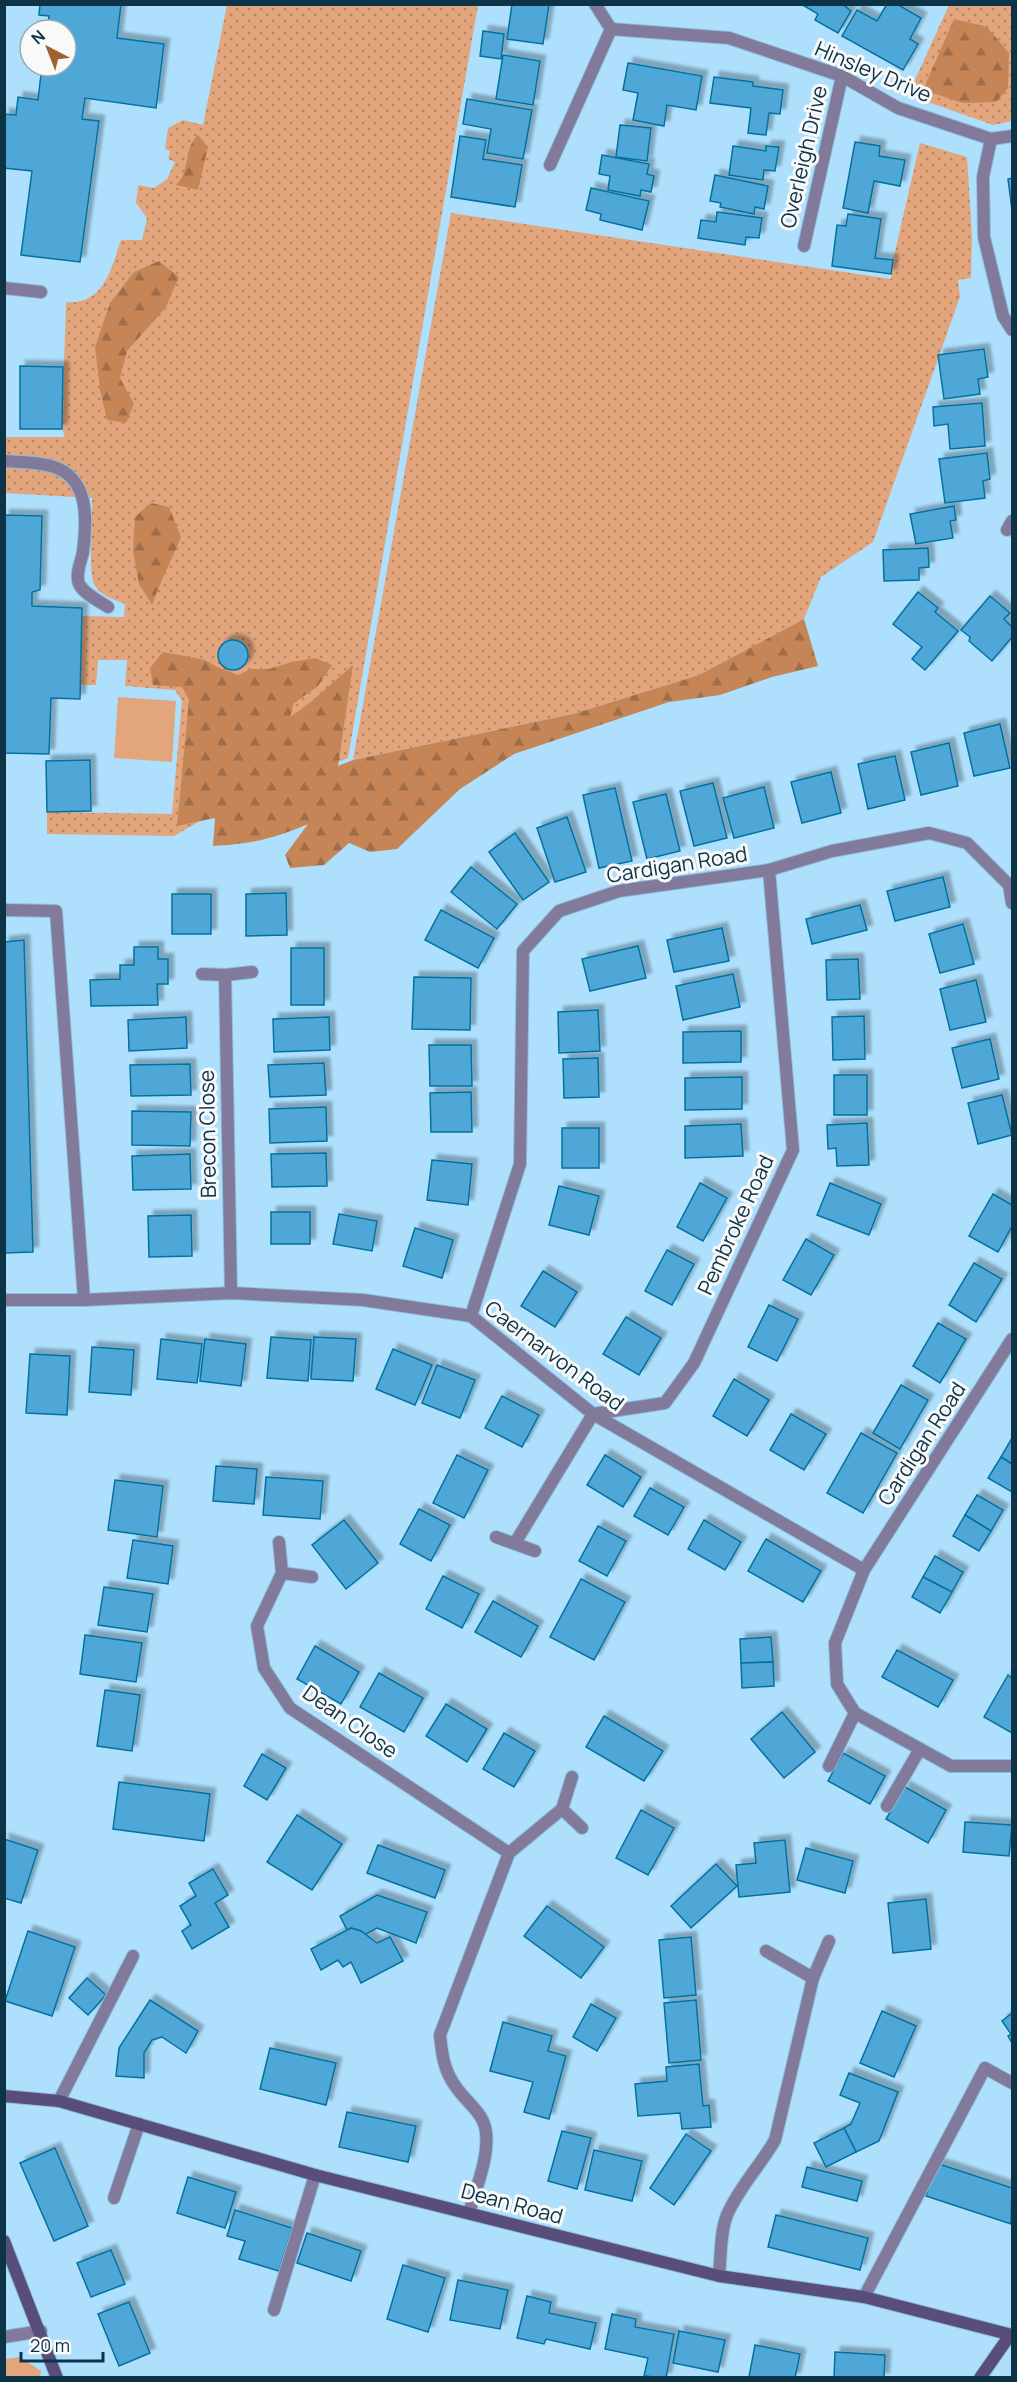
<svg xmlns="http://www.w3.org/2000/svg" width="1017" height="2382" viewBox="0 0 1017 2382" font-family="Manrope,sans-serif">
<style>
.grass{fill:url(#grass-dots)}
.forest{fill:url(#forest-firs)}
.park{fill:#e2a57c}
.building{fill:#4fa7d7;stroke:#0572a0;stroke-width:1.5;filter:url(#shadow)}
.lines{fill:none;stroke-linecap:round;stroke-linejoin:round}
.lane-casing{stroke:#8ebdd9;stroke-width:14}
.street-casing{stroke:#8ebdd9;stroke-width:14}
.secondary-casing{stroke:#8ebdd9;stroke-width:14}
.lane{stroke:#817a9a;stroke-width:12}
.street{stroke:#817a9a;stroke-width:12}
.secondary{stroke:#594d7b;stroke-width:12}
.labels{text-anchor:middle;stroke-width:6;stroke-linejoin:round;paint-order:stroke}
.street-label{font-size:21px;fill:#0c3346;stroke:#f9f9f9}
</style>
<defs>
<pattern id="grass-dots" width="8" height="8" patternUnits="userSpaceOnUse" patternTransform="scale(1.5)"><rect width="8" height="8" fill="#e2a57c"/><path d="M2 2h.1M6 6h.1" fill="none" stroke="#b68767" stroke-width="1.8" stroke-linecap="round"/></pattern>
<pattern id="forest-firs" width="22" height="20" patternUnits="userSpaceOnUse" patternTransform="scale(1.5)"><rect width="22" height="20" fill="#c68557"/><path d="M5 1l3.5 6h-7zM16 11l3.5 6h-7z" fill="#9f6d4a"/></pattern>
<filter id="shadow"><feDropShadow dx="5.5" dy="-5.5" stdDeviation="1.5" flood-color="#0004"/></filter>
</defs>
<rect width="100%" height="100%" fill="#aee0fe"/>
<g class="grass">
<path d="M227,5H478L348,758L224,807L174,836L47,834V812L172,814L182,701L175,690L125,686L127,660H98L96,685H80L82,616L124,617L125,604C114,599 100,596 94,584C88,573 93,515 92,498L5,493V437H65L62,429L66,302C104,305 111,269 121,240H142L147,218L136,203L138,185L154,188L167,179L175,162L168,159L170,151L165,149L168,128L183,120L203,125Z"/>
<path d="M949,5H1012V121L993,125L908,95Z"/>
<path d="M920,143L967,157L972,237L971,278L958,280L960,297L873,542L821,577L804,619L699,675L573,714L353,760L451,213L891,279L893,260Z"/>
</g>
<g class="forest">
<path d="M954,19L987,27L1009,53L1008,88L996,102L963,103L923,90Z"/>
<path d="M198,135L208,147L198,190L176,185C192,169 182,151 198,135Z"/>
<path d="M159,261L179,277L166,307L127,351L120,378L134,404L126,423L107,420L100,389L95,347L110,303L134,272Z"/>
<path d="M151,503L169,507L181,537C172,560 160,582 152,605L139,584L133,551L135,517Z"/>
<path d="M804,619L818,666L772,677L720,695L669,702L514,754L460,789L397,849L370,852L349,843L324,865L290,868L285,855L308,824C273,839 251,844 213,846L215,818L177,826L189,700L182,687L153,685L150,668L163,652L205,660L217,667L238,675L251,669H269L292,662L315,658L332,665L318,686L294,703L290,717L311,702L353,665L338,766L353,760L573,714L699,675Z"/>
</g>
<g class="park">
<path d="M118,697L176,701L172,762L114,758Z"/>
<path d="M20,2357L41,2371L40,2377H5V2359Z"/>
</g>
<g class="building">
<path d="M40,4H121L117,38L164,44L156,108L85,98L82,119L99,121L80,262L21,255L32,171L4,168V114L16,115L18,97L38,100L42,66H66V30H47L49,16L39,15Z"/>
<path d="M512,4H549L543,44L507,39Z"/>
<path d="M801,4H842L851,11L838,33L815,20L818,14Z"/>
<path d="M887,4H897L921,18L910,39L918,44L903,70L842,36L857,10L877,21Z"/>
<path d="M483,31L504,34L501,59L480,56Z"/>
<path d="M503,55L540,61L533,105L496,99Z"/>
<path d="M628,63L702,76L696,110L667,105L664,126L633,120L638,93L623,90Z"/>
<path d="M714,77L753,82V86L783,90L780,114L769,113L766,135L748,133L751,108L710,103Z"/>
<path d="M467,99L532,110L523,159L487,153L491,129L463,124Z"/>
<path d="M620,125L651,128L647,161L616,157Z"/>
<path d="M460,136L486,140L483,159L522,165L515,207L451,197Z"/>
<path d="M855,142L880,146L879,156L905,160L900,186L874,181L868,213L843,208Z"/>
<path d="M733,146L766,151V146L779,147L775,171L764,170L763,180L729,175Z"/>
<path d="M602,155L649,164L647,174L654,176L651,192L641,190L640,196L608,190L610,176L599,174Z"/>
<path d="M715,175L768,186L764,209L755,207L754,214L720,207L721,203L710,201Z"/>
<path d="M1012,178V210L1008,179Z"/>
<path d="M591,188L649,201L642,230L600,220L601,214L586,210Z"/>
<path d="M717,212L762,218L759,238L746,237L745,245L698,238L701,220L716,222Z"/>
<path d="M848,214L881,219L875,258L893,260L891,274L832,266L837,225L846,226Z"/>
<path d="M984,349L988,377L978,379L980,394L944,399L938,355Z"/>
<path d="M20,366L63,367L62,429H20Z"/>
<path d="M982,403L985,446L950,449L948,424L934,426L933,407Z"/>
<path d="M987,453L990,479L983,481L985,498L945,503L939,459Z"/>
<path d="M954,506L956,520L950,521L953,538L916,544L910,514Z"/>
<path d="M4,515L42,516L40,590L32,592V606L82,608L80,699L51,698L49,754L4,753Z"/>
<path d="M928,548L929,567L919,568V580L884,581L883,550Z"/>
<path d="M918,592L938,608L935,612L958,631L925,670L912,659L922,647L893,624Z"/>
<path d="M990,596L1010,613L1004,619L1012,627V637L992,661L969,641L970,637L961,630Z"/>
<circle cx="233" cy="655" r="15"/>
<path d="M1000,724L1010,768L974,776L964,733Z"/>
<path d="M949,743L958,786L921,795L911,752Z"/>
<path d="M895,756L905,800L868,809L858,764Z"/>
<path d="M90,760L91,811L47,812L46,761Z"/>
<path d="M831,772L841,813L802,823L791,782Z"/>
<path d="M713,783L727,838L694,846L680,791Z"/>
<path d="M764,787L774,828L734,838L723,798Z"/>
<path d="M615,788L632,861L599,868L583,795Z"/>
<path d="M666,794L680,851L647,859L633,802Z"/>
<path d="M567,817L586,872L555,882L537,828Z"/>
<path d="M515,833L549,882L523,900L489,852Z"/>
<path d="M471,867L517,904L497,929L451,892Z"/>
<path d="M943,877L950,907L895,921L887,891Z"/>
<path d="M286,893L287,935L246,936V894Z"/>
<rect x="172" y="894" width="39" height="40"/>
<path d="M860,905L867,930L812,944L806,919Z"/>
<path d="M441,910L494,938L478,968L425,940Z"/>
<path d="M963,924L974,964L940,973L929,934Z"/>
<path d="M722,928L729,961L674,972L667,940Z"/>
<path d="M24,940L33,1252L4,1253V942Z"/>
<path d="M638,946L646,978L590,991L582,959Z"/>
<path d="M134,947H158V959H168V984H157L158,1005L91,1006L90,980L120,979V965H134Z"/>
<rect x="291" y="948" width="33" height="57"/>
<path d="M858,959L860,999L827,1000L826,960Z"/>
<path d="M733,974L740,1007L683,1020L676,986Z"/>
<path d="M414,977L471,978L470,1030L412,1029Z"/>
<path d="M976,980L986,1022L950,1030L940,989Z"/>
<path d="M598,1010L600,1051L559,1053L558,1012Z"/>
<path d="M864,1016L865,1059L833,1060L832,1017Z"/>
<path d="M186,1017L187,1048L129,1051L128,1020Z"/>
<path d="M329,1017L330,1050L274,1052L273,1019Z"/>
<path d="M741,1031V1062L683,1063V1032Z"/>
<path d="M990,1039L999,1079L962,1088L952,1048Z"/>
<path d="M429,1045H471L472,1086H430Z"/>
<path d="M598,1058L599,1097L564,1098L563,1059Z"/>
<path d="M324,1063L326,1095L270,1097L268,1065Z"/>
<path d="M190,1064L191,1095L131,1096L130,1065Z"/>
<rect x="834" y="1075" width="33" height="40"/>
<path d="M742,1077V1109L685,1110V1078Z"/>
<path d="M471,1092L472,1132H431L430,1093Z"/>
<path d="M1002,1095L1012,1135L978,1144L968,1103Z"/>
<path d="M326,1107L327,1141L270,1143L269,1109Z"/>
<path d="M132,1111L191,1112L190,1146L132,1145Z"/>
<path d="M867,1123L869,1165L837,1166L836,1148L828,1149L827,1125Z"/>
<path d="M741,1124L743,1156L685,1158V1126Z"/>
<rect x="562" y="1128" width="37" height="40"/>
<path d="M326,1153L327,1186L272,1187L271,1154Z"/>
<path d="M190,1154L191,1189L133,1190L132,1156Z"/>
<path d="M432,1160L472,1164L468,1205L427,1200Z"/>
<path d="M700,1183L727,1198L703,1241L677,1227Z"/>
<path d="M830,1183L881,1204L869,1235L817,1215Z"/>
<path d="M559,1186L599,1196L589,1235L549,1225Z"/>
<path d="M993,1194L1012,1205V1226L998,1252L969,1236Z"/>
<rect x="271" y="1212" width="39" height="32"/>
<path d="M339,1214L377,1221L372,1251L333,1244Z"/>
<path d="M191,1215L192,1256L149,1257L148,1216Z"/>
<path d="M415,1228L453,1240L442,1278L403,1266Z"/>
<path d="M806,1239L834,1255L811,1295L783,1280Z"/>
<path d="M667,1250L694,1264L672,1305L645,1291Z"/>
<path d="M974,1263L1002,1279L976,1322L949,1305Z"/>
<path d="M543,1271L577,1292L555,1327L521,1306Z"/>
<path d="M769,1305L798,1319L777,1361L748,1347Z"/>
<path d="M626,1317L661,1338L639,1375L603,1354Z"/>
<path d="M938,1323L966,1339L940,1383L913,1366Z"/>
<path d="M271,1337L311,1340L308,1381L267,1378Z"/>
<path d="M314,1337L356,1339L353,1381L311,1379Z"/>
<path d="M161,1339L202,1344L197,1383L157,1379Z"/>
<path d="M205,1339L246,1344L241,1386L200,1381Z"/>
<path d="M92,1347L134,1350L131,1395L89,1392Z"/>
<path d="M393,1349L432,1365L415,1405L376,1389Z"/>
<path d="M30,1354L70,1356L67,1415L26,1413Z"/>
<path d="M437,1365L475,1380L460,1418L422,1403Z"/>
<path d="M734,1379L769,1400L747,1436L713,1416Z"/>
<path d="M901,1385L928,1400L900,1449L873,1433Z"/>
<path d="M502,1396L539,1415L522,1447L485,1428Z"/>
<path d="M791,1414L826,1434L804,1470L770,1450Z"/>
<path d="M861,1433L897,1453L863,1513L827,1493Z"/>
<path d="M1012,1438V1464L1001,1457Z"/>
<path d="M457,1455L488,1470L464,1518L433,1503Z"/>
<path d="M605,1455L641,1477L623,1507L587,1485Z"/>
<path d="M1001,1457L1012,1464V1492L988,1478Z"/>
<path d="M216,1466L257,1469L254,1504L213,1501Z"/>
<path d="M266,1477L323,1481L320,1519L263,1515Z"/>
<path d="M115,1480L163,1486L157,1537L108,1530Z"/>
<path d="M650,1488L684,1507L668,1535L634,1516Z"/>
<path d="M977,1495L1003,1510L991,1531L965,1515Z"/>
<path d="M419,1509L450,1525L431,1561L400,1544Z"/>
<path d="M965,1515L991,1531L979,1551L953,1536Z"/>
<path d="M344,1520L378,1563L346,1589L312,1545Z"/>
<path d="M704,1520L741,1542L725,1570L688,1549Z"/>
<path d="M598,1526L626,1541L607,1576L579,1561Z"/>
<path d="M766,1539L821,1571L803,1602L748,1571Z"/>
<path d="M133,1540L173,1546L168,1584L127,1578Z"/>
<path d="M935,1556L963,1572L952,1592L923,1577Z"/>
<path d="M443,1576L479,1594L462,1628L426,1609Z"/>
<path d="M923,1577L952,1592L940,1613L912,1597Z"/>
<path d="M581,1579L625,1602L594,1660L550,1637Z"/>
<path d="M104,1587L153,1594L147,1632L98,1625Z"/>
<path d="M493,1601L538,1626L521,1657L475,1632Z"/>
<path d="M85,1635L142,1643L136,1682L80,1674Z"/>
<path d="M771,1637L773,1662L741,1663L740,1639Z"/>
<path d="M315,1646L359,1672L341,1704L297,1679Z"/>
<path d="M897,1650L953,1680L938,1707L882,1677Z"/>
<path d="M773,1662L774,1686L742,1688L741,1663Z"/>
<path d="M379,1673L423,1698L404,1732L360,1707Z"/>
<path d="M1008,1675L1012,1678V1733L984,1717Z"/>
<path d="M105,1690L140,1695L132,1751L97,1746Z"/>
<path d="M446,1704L487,1729L467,1762L426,1736Z"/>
<path d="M782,1712L815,1752L784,1778L751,1739Z"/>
<path d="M604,1716L663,1751L644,1781L586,1747Z"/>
<path d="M504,1733L535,1751L514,1787L483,1769Z"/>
<path d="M843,1753L885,1776L870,1804L828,1781Z"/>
<path d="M262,1754L286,1768L267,1800L244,1786Z"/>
<path d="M119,1782L210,1794L204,1841L113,1829Z"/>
<path d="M905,1787L946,1810L928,1843L886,1819Z"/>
<path d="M641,1810L674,1828L648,1875L616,1858Z"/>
<path d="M297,1815L342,1844L312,1890L267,1862Z"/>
<path d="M965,1822L1012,1825L1009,1856L963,1852Z"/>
<path d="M4,1839L38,1850L21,1903L4,1898Z"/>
<path d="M785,1840L790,1892L739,1897L736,1865L756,1863L754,1843Z"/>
<path d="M378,1845L445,1870L435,1898L367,1873Z"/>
<path d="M806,1848L853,1861L845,1893L797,1880Z"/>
<path d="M716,1864L737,1886L691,1928L671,1906Z"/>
<path d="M213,1869L228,1895L215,1903L229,1927L192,1949L182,1931L191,1925L180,1906L196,1896L189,1883Z"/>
<path d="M377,1895L427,1912L416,1943L377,1928L364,1935L361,1931L351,1928L347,1930L340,1916Z"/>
<path d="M926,1899L931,1949L893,1953L888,1903Z"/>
<path d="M547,1906L604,1947L581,1978L524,1936Z"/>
<path d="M351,1928L361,1931L377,1943L390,1937L403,1961L361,1983L351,1962L343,1967L338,1960L321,1970L311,1949Z"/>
<path d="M28,1931L75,1947L52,2016L5,2001Z"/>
<path d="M691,1937L696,1995L664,1998L659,1940Z"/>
<path d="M87,1978L106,1995L88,2015L69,1998Z"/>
<path d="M150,2000L198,2031L186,2053L162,2037L152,2040L144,2053V2078L116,2076L119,2048Z"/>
<path d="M696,2000L701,2060L669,2063L664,2003Z"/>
<path d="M591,2004L616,2018L597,2051L573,2037Z"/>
<path d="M882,2011L916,2026L894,2077L860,2063Z"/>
<path d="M1012,2013V2043L1008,2036L1011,2034L1002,2021Z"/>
<path d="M503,2022L552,2036L548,2051L566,2056L549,2119L524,2112L533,2082L490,2071Z"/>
<path d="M270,2048L336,2063L326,2105L260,2089Z"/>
<path d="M699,2064L703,2106L709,2105L711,2127L682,2129L680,2113L638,2116L635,2084L667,2081L666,2067Z"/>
<path d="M849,2073L898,2092L879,2141L856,2152L844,2128L851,2124L860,2103L840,2095Z"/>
<path d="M347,2112L416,2126L408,2162L339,2147Z"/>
<path d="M844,2128L856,2152L826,2167L814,2143Z"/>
<path d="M562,2131L591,2138L577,2189L548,2181Z"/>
<path d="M686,2134L711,2151L674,2205L650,2188Z"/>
<path d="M55,2148L88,2226L54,2241L20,2163Z"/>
<path d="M594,2150L642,2161L632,2201L585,2190Z"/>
<path d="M936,2163L1012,2188L1011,2224L926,2196Z"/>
<path d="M807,2167L862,2181L857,2201L802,2187Z"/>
<path d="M188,2177L236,2192L225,2228L177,2213Z"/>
<path d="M235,2210L292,2228L279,2271L239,2259L245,2241L227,2236Z"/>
<path d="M776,2215L868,2238L860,2270L768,2247Z"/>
<path d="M307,2233L361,2251L351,2281L297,2263Z"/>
<path d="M111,2250L125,2284L91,2297L77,2263Z"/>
<path d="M403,2265L445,2278L428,2332L387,2319Z"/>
<path d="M458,2280L508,2290L500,2329L450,2320Z"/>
<path d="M527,2296L551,2302L549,2313L596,2323L590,2349L546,2339L544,2344L517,2338Z"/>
<path d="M129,2302L150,2353L119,2366L98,2314Z"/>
<path d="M612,2314L636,2319L635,2327L674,2334L666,2378L644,2376L648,2358L605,2349Z"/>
<path d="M679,2331L725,2340L718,2372L673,2363Z"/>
<path d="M755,2345L800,2354L795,2378L749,2377Z"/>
<path d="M835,2352L885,2355L884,2378H834Z"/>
</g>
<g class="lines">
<g class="lane-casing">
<g id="lane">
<path d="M4,288L41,292"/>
<path d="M4,461C20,462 36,462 51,466C90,477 87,520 83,552C81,562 75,574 79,584C84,594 99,601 108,607"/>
<path d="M4,910L56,911L84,1300"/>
<path d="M829,1766L855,1713"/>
<path d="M887,1806L920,1749"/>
<path d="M114,2198L139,2124"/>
<path d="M864,2297L985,2068L1012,2083"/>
<path d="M274,2310L315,2175"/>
</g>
</g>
<g class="street-casing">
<g id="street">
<path d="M595,4L611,29"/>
<path d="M991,139L983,177L984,237L1003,316L1012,330"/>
<path d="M550,165L611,29L729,38L842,76L898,108L991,139L1012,136"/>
<path d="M804,246L842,76"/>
<path d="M1007,530L1012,521"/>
<path d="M202,974L225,975L231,1293"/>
<path d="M225,975L252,972"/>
<path d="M4,1300H84L231,1293L363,1300L471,1316L593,1414L864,1570"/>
<path d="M471,1316L520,1164L523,951L559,911L619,891L769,870L832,851L929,833L967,843L1009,885L1012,903"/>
<path d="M1012,1339L864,1570L835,1643L837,1684L855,1713L951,1766H1012"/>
<path d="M496,1537L535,1551"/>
<path d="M279,1542L282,1573L257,1626L264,1668L290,1708L509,1853"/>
<path d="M515,1543L593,1414L665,1403L694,1363L793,1150L769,870"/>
<path d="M282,1573L312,1577"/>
<path d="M562,1809L582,1828"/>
<path d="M766,1951L813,1978"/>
<path d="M59,2101L133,1956"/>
<path d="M469,2213C476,2188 489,2158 486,2132C484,2113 466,2102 456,2087C444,2071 442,2055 440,2035L509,1853L562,1809L572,1777"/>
<path d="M719,2276C721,2257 720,2232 727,2215C739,2187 760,2166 775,2140L813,1978L829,1941"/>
<path d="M4,2337L41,2331"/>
</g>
</g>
<g class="secondary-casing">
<g id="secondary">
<path d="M4,2096L59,2101L315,2175L719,2276L864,2297L1012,2335"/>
<path d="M4,2241L57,2378"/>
<path d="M980,2378L1010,2335"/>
</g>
</g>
<use href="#lane" class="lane"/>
<use href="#street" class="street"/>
<use href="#secondary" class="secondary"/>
</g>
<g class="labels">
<g class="street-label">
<text transform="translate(873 72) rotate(23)" y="7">Hinsley Drive</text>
<text transform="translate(804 157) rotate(-77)" y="7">Overleigh Drive</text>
<text transform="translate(677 865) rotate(-9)" y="7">Cardigan Road</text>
<text transform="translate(208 1134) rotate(-91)" y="7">Brecon Close</text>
<text transform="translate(736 1225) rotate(-65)" y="7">Pembroke Road</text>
<text transform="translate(554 1356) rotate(37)" y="7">Caernarvon Road</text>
<text transform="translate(922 1444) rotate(-57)" y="7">Cardigan Road</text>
<text transform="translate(350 1722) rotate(35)" y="7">Dean Close</text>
<text transform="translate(512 2204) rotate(15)" y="7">Dean Road</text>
</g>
</g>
<rect width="1017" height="2382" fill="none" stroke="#0c3346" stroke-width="12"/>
<g transform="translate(48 48) rotate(318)"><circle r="28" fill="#f9f9f9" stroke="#9aaab1" stroke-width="1.5"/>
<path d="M0-4.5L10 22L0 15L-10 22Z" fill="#a3612e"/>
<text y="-9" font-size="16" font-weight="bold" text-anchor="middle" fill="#0c3346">N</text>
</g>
<path d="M21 2352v9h82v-9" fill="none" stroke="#0c3346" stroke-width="3"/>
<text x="30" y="2352" font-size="18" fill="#0c3346" stroke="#f9f9f9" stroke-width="4.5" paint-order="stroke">20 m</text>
</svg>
